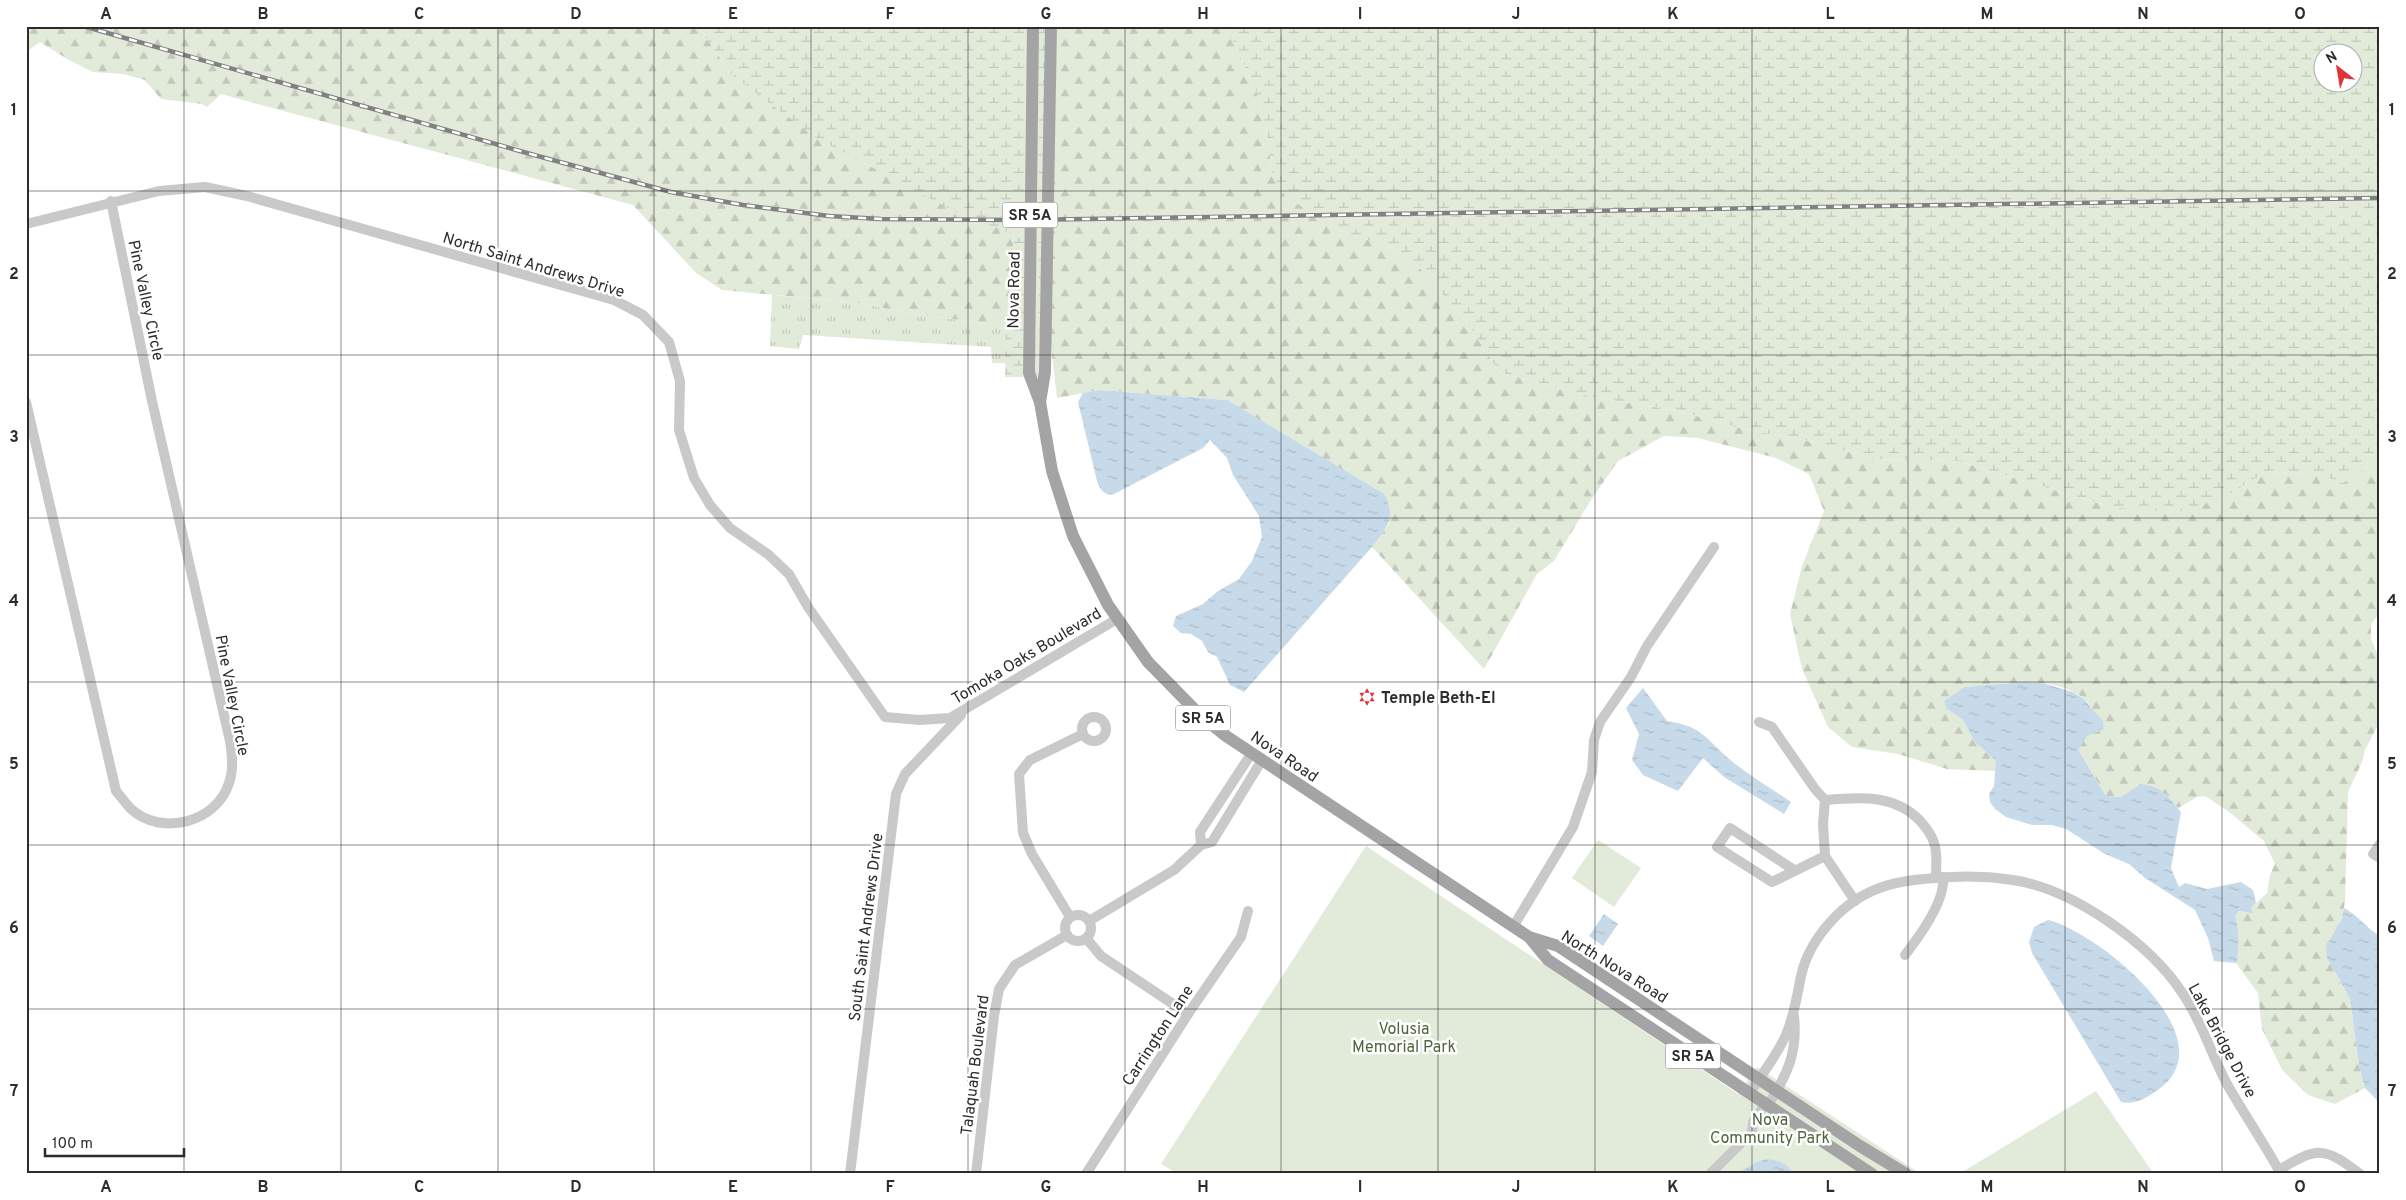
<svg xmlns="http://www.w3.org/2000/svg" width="2406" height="1200" viewBox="0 0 2406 1200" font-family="Overpass,sans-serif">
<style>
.grass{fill:url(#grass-tufts)}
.forest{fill:url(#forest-firs)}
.wetland{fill:url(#wetland-marsh);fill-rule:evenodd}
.park{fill:#e2eada}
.water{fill:url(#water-ripples)}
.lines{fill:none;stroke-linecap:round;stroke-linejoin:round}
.minor{stroke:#c9c9c9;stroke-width:10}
.major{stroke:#a4a4a4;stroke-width:12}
.rail-casing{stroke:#818181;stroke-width:4.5}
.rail{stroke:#fff;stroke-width:2.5;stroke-dasharray:8;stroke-linecap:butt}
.grid{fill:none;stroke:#2c2c2c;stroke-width:1;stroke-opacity:0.55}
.labels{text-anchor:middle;stroke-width:5;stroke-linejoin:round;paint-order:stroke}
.shield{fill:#fff;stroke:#6b6b6b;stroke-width:1}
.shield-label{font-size:15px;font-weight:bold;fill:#2c2c2c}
.street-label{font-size:16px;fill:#2c2c2c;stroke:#fff}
.poi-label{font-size:16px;font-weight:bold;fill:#2c2c2c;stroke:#fff;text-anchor:start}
.park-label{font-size:16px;fill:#4d663c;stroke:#fff}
.neatline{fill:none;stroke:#2c2c2c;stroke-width:2}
.grid-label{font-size:16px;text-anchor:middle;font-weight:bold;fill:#2c2c2c}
</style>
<defs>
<pattern id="grass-tufts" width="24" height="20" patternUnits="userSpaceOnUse" patternTransform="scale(1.25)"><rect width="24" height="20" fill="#e2eada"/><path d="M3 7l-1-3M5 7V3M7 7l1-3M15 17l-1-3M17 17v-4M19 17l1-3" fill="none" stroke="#c2c9bb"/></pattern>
<pattern id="forest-firs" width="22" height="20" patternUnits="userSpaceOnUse" patternTransform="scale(1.25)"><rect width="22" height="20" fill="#e2eada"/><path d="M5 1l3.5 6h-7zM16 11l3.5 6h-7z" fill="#c2c9bb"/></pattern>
<pattern id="wetland-marsh" width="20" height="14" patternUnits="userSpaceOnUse" patternTransform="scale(1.25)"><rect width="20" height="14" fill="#e2eada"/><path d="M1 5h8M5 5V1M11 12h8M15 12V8" fill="none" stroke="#c2c9bb"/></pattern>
<pattern id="water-ripples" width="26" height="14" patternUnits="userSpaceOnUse" patternTransform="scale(1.25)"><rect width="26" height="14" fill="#c7dae9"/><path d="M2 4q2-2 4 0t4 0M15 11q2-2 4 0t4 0" fill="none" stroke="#abbbc8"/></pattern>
</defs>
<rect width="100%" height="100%" fill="#fff"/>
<path class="grass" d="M772,295L858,303L909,313L982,323L1006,330V363H992L991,347L803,335L799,349L770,346Z"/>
<g class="forest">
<path d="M26,26H698L732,75L1014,234L1006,330L982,323L909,313L858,303L722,290L696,273L633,205L221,94L207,107L202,104L161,99L145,80L123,74L93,72L69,60L40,42L26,52Z"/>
<path d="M1056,26H1226L1256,90L1268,140L1272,174L1337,229L1371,241L1416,264L1466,321L1499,372L1592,397L1678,411L1744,429L1813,442L1876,459L1958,461L2115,508L2223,498L2263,474L2314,473L2343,483L2380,457V613L2371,624V639L2380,660V721L2365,750L2362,762L2348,792L2345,902L2341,922L2338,924L2326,948L2335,973L2350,999L2359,1066L2365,1088L2335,1104L2308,1095L2282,1070L2262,1029L2258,993L2236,963C2240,953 2239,925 2235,916L2239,911L2253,912L2251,908L2267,893L2270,875L2275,864L2264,841L2228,811L2205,796L2197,797L2178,808L2166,794L2121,797L2106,796L2079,751C2083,736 2090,734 2104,729C2103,722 2101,722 2097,716C2092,710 2089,703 2083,698C2053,674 2000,685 1965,687L1947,709L1963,720L1975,742L1996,761L1997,771L1947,769L1898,754L1852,747L1828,727L1802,669L1790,614L1802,566L1824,511L1809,474L1776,458L1698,438L1664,436L1618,461L1591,500L1554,561L1537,574L1484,669L1372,547L1390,523L1227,400L1099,390L1057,398L1050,336Z"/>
</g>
<g class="wetland">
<path d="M698,26H1028L1023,377H1005L1006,330L1014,234L961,215L815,137L732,75Z"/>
<path d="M1038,26H1046L1039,377H1035Z"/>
<path d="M1226,26H2380V457L2343,483L2314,473L2263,474L2223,498L2177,512L2115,508L1958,461L1876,459L1813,442L1744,429L1678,411L1592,397L1499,372L1466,321L1416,264L1371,241L1337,229L1285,196L1272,174L1268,140L1256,90ZM2324,52H2354V82H2324Z"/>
</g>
<g class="park">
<path d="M1598,840L1641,868L1614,907L1572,878Z"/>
<path d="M1366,846L1738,1094L1757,1067L1921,1174H1178L1161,1164Z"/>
<path d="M2096,1091L2154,1174H1959Z"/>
</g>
<g class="water">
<path d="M1099,390L1227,400L1384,494C1397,519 1387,527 1372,547L1244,692L1230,685L1217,657L1208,652L1202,641L1191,634L1181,633L1173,626L1176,616L1203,604L1218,591L1239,579L1252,561L1262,537L1259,516L1233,475L1227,458L1210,440L1203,448L1114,494C1105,496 1100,490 1097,481L1078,402L1083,393Z"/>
<path d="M2022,682L2042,683L2073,692L2084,699L2092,709L2103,721L2104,729C2090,734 2083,736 2079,751L2106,796L2121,797L2141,784C2164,788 2167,795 2181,812L2171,868L2179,887L2185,883L2207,889L2241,882L2253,890L2256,903L2251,908L2253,913L2239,911L2235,916C2239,925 2240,954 2236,963L2214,961L2208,938L2195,910L2145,878L2129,864L2105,854L2066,829L2052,825H2032L2006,817L1995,809L1990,802L1989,794L1994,786L1996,761L1975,742L1963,720L1947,709L1944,701L1965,687Z"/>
<path d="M1643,688L1667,721C1706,727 1705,740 1734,763C1752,777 1772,789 1791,802L1784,814L1724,777L1703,758L1678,791L1643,775L1632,760L1639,734L1626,708Z"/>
<path d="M2344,908C2358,915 2366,928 2380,936V1103L2365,1088L2359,1066L2350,999L2327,958L2326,948L2338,924L2341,922Z"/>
<path d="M1604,914L1618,924L1603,946L1589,936Z"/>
<path d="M2048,920C2098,932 2229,1038 2159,1089C2146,1098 2137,1105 2121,1102L2032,953L2029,942L2034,927Z"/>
<path d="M1767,1159C1777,1160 1789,1163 1792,1174H1736L1757,1162Z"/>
</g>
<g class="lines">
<g class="minor">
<path d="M26,224L159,191L205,187L247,196L614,300L643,315L669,342L680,381L679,430L694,478L710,505L730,528L769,555L789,574L808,607L885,717L920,720L950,718L1117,619"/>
<path d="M26,402L116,791C121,797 126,804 131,809C162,837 217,822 229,783C234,769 232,755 230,741L152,401L111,201"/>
<circle cx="1094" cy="729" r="12"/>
<path d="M1759,722L1772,727L1815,789L1825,800L1823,824L1825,856L1855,901"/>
<path d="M1825,800C1860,797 1897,794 1922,823C1927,829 1932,835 1934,843C1938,853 1936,866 1936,877"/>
<path d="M2380,844L2373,854L2380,858"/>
<path d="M1201,845L1200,832L1251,754"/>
<path d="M1794,870L1730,828L1717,847L1772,882L1825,856"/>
<circle cx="1078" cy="928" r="13"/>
<path d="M1070,917L1032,854L1023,833L1019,774L1030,760L1083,734"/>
<path d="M1089,921L1174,870L1201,845L1212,842L1262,760"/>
<path d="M1513,927L1573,827L1592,772L1594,740L1600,722L1631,677L1647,646L1714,547"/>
<path d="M1086,938L1101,956L1188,1014"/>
<path d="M1905,955C1919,937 1946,900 1943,877"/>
<path d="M1750,1093C1762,1074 1777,1055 1786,1035C1794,1016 1797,996 1801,976C1806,953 1821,931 1837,915C1871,882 1908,879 1952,877C1972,876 1993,877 2013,880C2073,889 2150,943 2183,994C2202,1022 2211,1054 2227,1084C2244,1114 2264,1143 2281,1174"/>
<path d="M1768,1105C1787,1075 1798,1053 1794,1016"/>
<path d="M2279,1170C2317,1147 2324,1146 2360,1174"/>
<path d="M850,1174L896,794L905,774L961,715"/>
<path d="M976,1174L994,1016L999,989L1015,965L1067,935"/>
<path d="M1086,1174L1188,1014L1241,937L1248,911"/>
<path d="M1710,1174L1752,1132L1753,1122L1766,1103"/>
</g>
<g class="major">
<path d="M1033,26L1029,373L1040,402L1052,471L1073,536L1108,605L1148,662L1200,715L1226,736L1529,937L1558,946L1860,1146L1906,1174"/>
<path d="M1040,402L1045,372L1051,26"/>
<path d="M1529,937L1548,960L1872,1174"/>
</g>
<g class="rail-casing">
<path id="rail" d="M83,26L534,155L671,192L743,205L829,216L881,219L1023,220L2380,198"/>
</g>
<use href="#rail" class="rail"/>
</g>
<path class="grid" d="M184,26V1174M341,26V1174M498,26V1174M654,26V1174M811,26V1174M968,26V1174M1125,26V1174M1281,26V1174M1438,26V1174M1595,26V1174M1752,26V1174M1908,26V1174M2065,26V1174M2222,26V1174M26,191H2380M26,355H2380M26,518H2380M26,682H2380M26,845H2380M26,1009H2380"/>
<defs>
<g id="synagogue-bare" transform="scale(1.35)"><path d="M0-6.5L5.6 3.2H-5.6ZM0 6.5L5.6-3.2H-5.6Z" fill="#dd3538" stroke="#fff" stroke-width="2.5" paint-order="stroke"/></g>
</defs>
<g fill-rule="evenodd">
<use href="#synagogue-bare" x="1367" y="697"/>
</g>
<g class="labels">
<g class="shield">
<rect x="1002.5" y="202.5" width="55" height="25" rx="4"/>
<rect x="1175.5" y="705.5" width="55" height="25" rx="4"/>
<rect x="1665.5" y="1043.5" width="55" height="25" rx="4"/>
</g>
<g class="shield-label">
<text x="1030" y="220">SR 5A</text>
<text x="1203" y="723">SR 5A</text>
<text x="1693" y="1061">SR 5A</text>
</g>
<g class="street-label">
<text transform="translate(534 264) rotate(17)" y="6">North Saint Andrews Drive</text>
<text transform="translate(1013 290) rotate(-89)" y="6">Nova Road</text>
<text transform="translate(147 300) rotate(78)" y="6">Pine Valley Circle</text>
<text transform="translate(1026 655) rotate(-31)" y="6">Tomoka Oaks Boulevard</text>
<text transform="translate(233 695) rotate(79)" y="6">Pine Valley Circle</text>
<text transform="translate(1285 756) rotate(34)" y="6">Nova Road</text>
<text transform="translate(865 927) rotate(-83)" y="6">South Saint Andrews Drive</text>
<text transform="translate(1615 966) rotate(32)" y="6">North Nova Road</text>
<text transform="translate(1157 1035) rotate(-57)" y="6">Carrington Lane</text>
<text transform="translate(2223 1040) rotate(62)" y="6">Lake Bridge Drive</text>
<text transform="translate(974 1065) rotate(-83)" y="6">Talaquah Boulevard</text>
</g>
<g class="poi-label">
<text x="1381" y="703">Temple Beth-El</text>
</g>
<g class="park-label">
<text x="1404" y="1034">Volusia<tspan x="1404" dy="18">Memorial Park</tspan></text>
<text x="1770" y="1125">Nova<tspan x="1770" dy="18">Community Park</tspan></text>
</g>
</g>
<rect width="2406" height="1200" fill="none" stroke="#ffffff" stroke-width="55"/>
<g transform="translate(2338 68) rotate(329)"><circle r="24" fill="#ffffff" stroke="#ababab"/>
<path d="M0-4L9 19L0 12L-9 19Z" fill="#dd3538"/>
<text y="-8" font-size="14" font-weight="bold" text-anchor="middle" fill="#2c2c2c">N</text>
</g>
<path d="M45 1148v8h139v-8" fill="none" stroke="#2c2c2c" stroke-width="2.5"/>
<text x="52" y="1148" font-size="15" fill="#2c2c2c" stroke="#ffffff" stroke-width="4" paint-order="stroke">100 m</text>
<rect x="28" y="28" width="2350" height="1144" class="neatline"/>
<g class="grid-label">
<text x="106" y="19">A</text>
<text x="263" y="19">B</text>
<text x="419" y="19">C</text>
<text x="576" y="19">D</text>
<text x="733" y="19">E</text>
<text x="890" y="19">F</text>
<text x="1046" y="19">G</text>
<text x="1203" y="19">H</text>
<text x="1360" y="19">I</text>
<text x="1516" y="19">J</text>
<text x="1673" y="19">K</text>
<text x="1830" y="19">L</text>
<text x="1987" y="19">M</text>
<text x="2143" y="19">N</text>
<text x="2300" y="19">O</text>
<text x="14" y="115">1</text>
<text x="2392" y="115">1</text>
<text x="14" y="279">2</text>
<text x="2392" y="279">2</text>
<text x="14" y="442">3</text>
<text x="2392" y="442">3</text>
<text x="14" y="606">4</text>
<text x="2392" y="606">4</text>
<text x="14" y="769">5</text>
<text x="2392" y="769">5</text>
<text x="14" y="933">6</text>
<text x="2392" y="933">6</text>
<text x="14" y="1096">7</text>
<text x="2392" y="1096">7</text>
<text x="106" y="1192">A</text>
<text x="263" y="1192">B</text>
<text x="419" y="1192">C</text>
<text x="576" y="1192">D</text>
<text x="733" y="1192">E</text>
<text x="890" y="1192">F</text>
<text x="1046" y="1192">G</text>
<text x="1203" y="1192">H</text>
<text x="1360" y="1192">I</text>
<text x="1516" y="1192">J</text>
<text x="1673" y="1192">K</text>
<text x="1830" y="1192">L</text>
<text x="1987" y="1192">M</text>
<text x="2143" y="1192">N</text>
<text x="2300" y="1192">O</text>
</g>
</svg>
